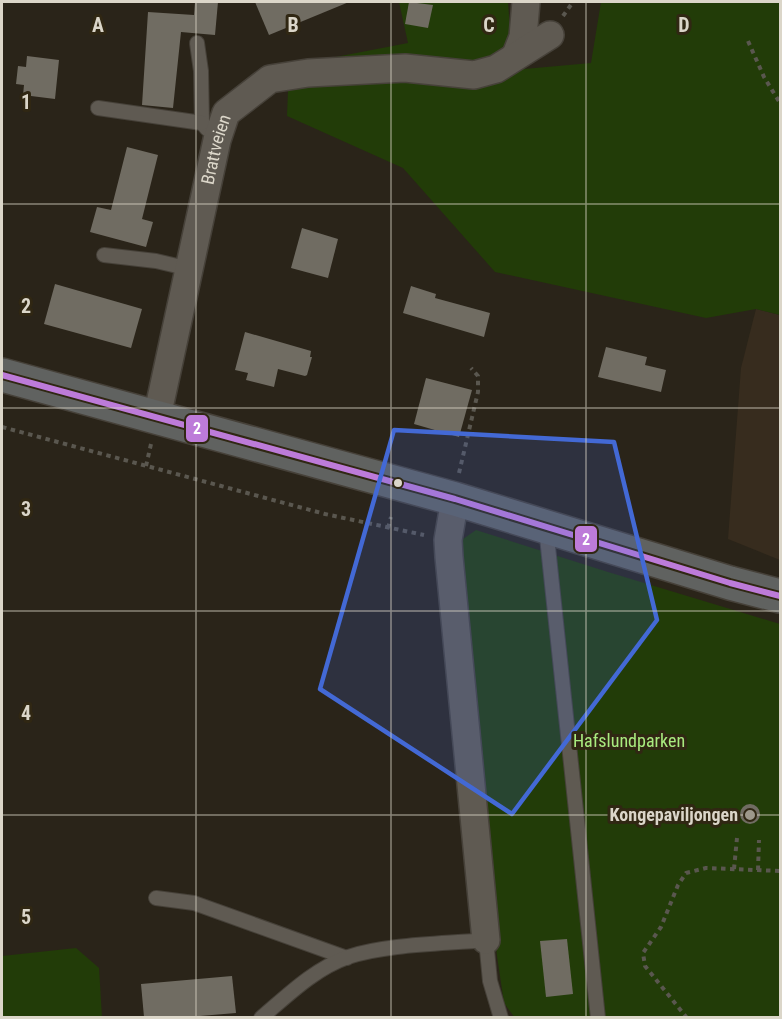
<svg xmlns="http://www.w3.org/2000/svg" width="782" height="1019" viewBox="0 0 782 1019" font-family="'Roboto Condensed',sans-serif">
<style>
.commercial{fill:#372c1e}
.green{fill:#223c08}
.building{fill:#706c62}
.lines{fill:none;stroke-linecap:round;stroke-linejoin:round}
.lane-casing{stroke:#464139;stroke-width:16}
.street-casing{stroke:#464139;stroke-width:30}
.highway-casing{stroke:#464139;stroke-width:36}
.path{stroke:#5a574f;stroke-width:4;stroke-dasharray:4.5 4.5;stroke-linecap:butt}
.lane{stroke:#5f5a52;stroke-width:14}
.street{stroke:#5f5a52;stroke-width:27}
.highway{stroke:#606260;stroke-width:33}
.bus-1-casing{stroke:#302713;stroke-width:10}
.bus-1{stroke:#bd7bd9;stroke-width:6}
.marked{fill:#4369d5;fill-opacity:0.2;stroke:#4369d5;stroke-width:4.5;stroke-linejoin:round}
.grid{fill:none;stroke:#dbd6c9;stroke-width:1.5;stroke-opacity:0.55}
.bus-dot{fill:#dbd6c9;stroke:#302713;stroke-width:2}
.poi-dot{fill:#9d988b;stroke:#302713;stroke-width:2}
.labels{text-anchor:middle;stroke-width:6;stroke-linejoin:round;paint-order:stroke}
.street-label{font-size:18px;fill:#dbd6c9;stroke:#302713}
.park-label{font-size:18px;fill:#a9eb7f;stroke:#302713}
.poi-label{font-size:18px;font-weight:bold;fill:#dbd6c9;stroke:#302713;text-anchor:end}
.grid-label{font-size:20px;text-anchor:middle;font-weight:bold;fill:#dbd6c9;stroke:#302713;stroke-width:6;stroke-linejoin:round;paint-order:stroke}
.line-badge{stroke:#302713;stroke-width:2}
.badge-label{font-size:16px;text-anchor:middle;font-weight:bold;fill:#fff}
</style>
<rect width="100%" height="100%" fill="#2a2419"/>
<path class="commercial" d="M756,309L780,315V560L728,539L741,368Z"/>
<g class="green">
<path d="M399,2H508L513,70L591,63L601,2H780V315L756,309L706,318L495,272L403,168L287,116L289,66L408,43Z"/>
<path d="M476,530L608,572L780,624V1017L515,1018L504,1003L497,956L458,556L463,539Z"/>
<path d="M76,948L99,968L102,1017H2V956Z"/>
</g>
<g class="building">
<path d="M195,2H218L215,35L181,32L173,108L142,105L148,12L194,15Z"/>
<path d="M255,2H349L269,35Z"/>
<path d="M409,2L433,5L428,28L405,24Z"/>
<path d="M27,56L59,60L55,99L23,95L24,85L16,84L18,66L26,67Z"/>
<path d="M127,147L158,155L142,219L153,222L146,247L90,232L97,207L111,210Z"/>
<path d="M302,228L338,239L328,278L291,268Z"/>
<path d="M55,284L142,309L131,348L44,324Z"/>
<path d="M411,286L436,294L435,298L490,313L484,337L403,313Z"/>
<path d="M245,332L311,351L310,357H312L307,375L305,376L278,369L274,387L246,380L248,373L235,370Z"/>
<path d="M606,347L647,357L645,365L666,370L661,392L598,377Z"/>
<path d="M426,378L472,390L459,437L414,424Z"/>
<circle cx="750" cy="814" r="10"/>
<path d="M567,939L573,994L546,997L540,941Z"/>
<path d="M232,976L236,1013L188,1017H144L141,984Z"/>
</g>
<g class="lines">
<g class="lane-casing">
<g id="lane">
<path d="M197,43L201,71L202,123L207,129"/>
<path d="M98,108L202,123"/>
<path d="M104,255L156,261L190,269"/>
<path d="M546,528L598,1018"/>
<path d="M156,898L194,903L347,958"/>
<path d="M261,1018C288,995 314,969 348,957C387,944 444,944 486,940L490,981L501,1018"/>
</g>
</g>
<g class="street-casing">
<g id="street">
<path d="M516,55L523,37L526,2"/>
<path id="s1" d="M157,417L217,140L226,113L270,79L308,73L405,68L474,75L496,69L550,35"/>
<path d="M455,499L448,540L449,557L486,940"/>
</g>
</g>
<g class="highway-casing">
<path id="highway" d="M2,375L455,499L730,583L780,596"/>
</g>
<g class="path">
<path d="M563,16L573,2"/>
<path d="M748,41L764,77L780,103"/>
<path d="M2,427L325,514L424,535"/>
<path d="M146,466L151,444"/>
<path d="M459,473L478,392V376L471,368"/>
<path d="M388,528L391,517"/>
<path d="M734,869L737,838"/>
<path d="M758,870L759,840"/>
<path d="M687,1018L645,966L643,953L661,927L678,885L686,873L706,868L780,871"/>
</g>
<use href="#lane" class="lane"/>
<use href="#street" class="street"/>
<use href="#highway" class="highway"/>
<g class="bus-1-casing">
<path id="bus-1" d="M2,375L455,499L730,583L780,596"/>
</g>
<use href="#bus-1" class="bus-1"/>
</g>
<path class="marked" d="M394,430L614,442L657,620L512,814L320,689Z"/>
<path class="grid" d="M196,2V1018M391,2V1018M586,2V1018M2,204H780M2,408H780M2,611H780M2,815H780"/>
<circle class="bus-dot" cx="398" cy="483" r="5"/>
<circle class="poi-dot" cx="750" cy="815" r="6"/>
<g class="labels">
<g class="street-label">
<text dy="6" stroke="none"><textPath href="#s1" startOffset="274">Brattveien</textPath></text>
</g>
<g class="park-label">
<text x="629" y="747">Hafslundparken</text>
</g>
<g class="poi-label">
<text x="738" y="821">Kongepaviljongen</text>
</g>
</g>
<g class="grid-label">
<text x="98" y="32">A</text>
<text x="293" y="32">B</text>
<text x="489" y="32">C</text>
<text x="684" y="32">D</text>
<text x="26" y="109">1</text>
<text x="26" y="313">2</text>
<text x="26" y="516">3</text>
<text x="26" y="720">4</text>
<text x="26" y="924">5</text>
</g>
<g class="line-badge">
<rect x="185" y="414" width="24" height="29" rx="6" fill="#bd7bd9"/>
<rect x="574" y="525" width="24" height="28" rx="6" fill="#bd7bd9"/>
</g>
<g class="badge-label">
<text x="197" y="434">2</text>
<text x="586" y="545">2</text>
</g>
<rect width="782" height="1019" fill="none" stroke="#dbd6c9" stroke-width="6"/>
</svg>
